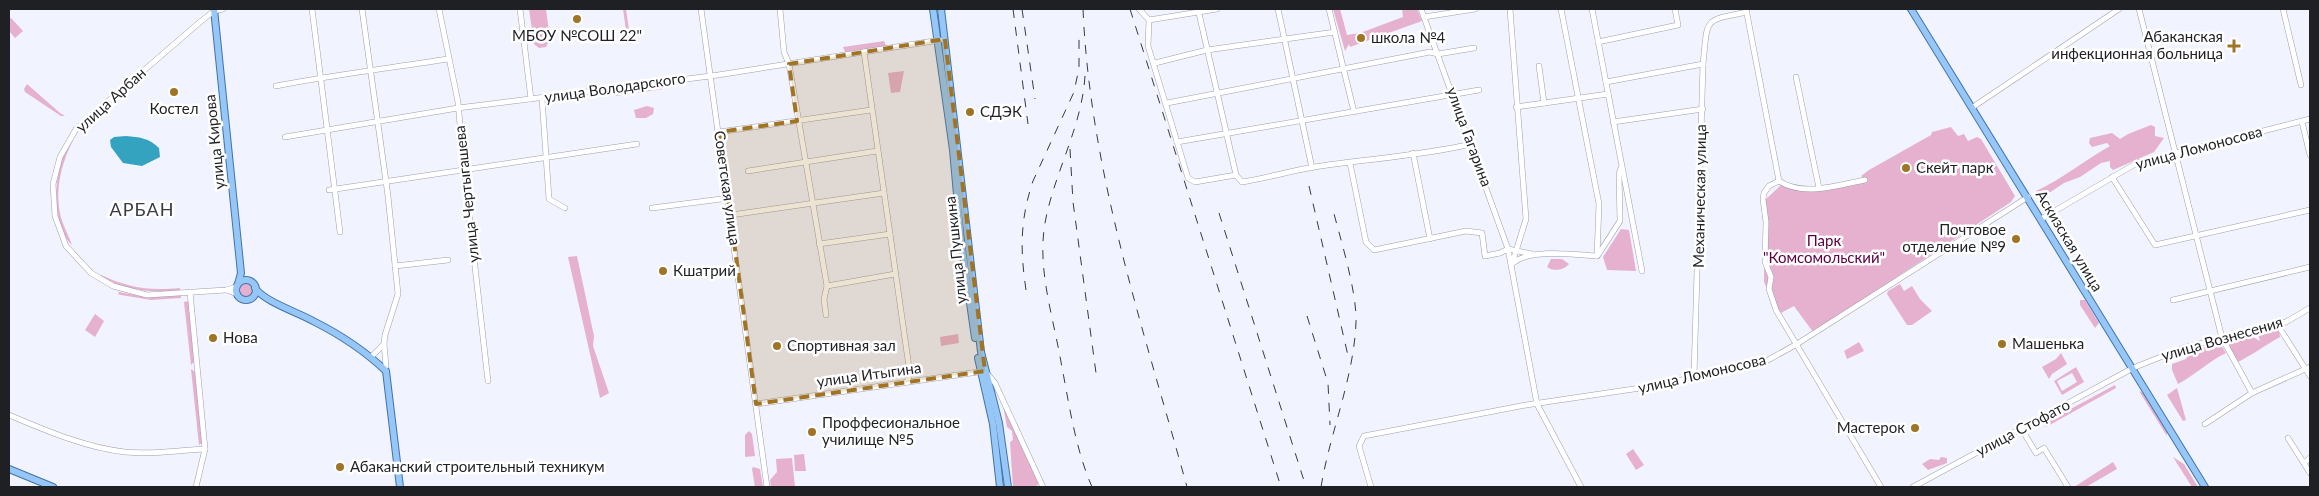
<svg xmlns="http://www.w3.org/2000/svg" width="2319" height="496" viewBox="0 0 2319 496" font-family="Lato,sans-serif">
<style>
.green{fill:#e6b1cf;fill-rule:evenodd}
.water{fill:#34a3c0}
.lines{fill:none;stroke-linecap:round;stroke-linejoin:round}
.minor-casing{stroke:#9e9fab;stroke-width:6}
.major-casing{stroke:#4074a9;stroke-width:8}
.minor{stroke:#fff;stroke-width:5}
.major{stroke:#97c7f6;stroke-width:6}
.rail{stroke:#393a3f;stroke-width:1;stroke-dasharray:9 9;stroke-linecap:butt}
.marked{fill:#a17425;fill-opacity:0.2;stroke:#a17425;stroke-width:4;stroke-dasharray:10 6;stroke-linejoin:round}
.poi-dot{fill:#a17425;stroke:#fff;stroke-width:2}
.labels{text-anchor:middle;stroke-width:5;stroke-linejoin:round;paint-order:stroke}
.poi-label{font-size:15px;fill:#1f2024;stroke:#fff;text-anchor:start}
.street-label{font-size:15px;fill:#1f2024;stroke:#fff}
.park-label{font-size:15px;fill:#5c0143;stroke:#fff}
.quarter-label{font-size:18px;letter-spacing:1px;fill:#3b3c46;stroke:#fff}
</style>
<rect width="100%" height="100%" fill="#f1f3ff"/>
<g class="green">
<path d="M529,9H546L550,39L546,47L539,48L534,44Z"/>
<path d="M623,9H626L631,44L624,43L621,31L626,30Z"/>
<path d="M1333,9H1340L1347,35L1360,33L1403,17L1402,9H1417L1422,21L1350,47L1349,44L1345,51Z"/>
<path d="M11,18L23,31L15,38L9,31V19Z"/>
<path d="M884,41L886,46L845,52L843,47Z"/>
<path d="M904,71L900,92L891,93L888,73Z"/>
<path d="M27,84L60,113L65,116H61L25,92L24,89Z"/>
<path d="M662,84L663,89L615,96L614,91Z"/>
<path d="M647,106L654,108L653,114L646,118H636L634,110Z"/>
<path d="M2151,125L2155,127V136L2164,138L2154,152L2113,170L2110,167V161L2101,163L2080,177L2064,183L2040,199L2036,195V191C2062,179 2085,160 2110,146L2107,143L2092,147L2089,143L2090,138L2112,133L2120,139L2128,134Z"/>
<path d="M1951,127L1958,136L1964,134L1968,141L1977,137L1981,139L2015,196L2011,202L1813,332L1794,306L1779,314L1764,282V222L1766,199L1781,185C1813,196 1834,187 1866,181L1861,176L1869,170L1931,135L1932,132Z"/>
<path d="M72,139L73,140C62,163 55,187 60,213C62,224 69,236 72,245C54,229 54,186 60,165C62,156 67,147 72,139Z"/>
<path d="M1621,229L1629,230L1636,271L1607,270L1603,257Z"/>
<path d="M577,256L594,336L593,346L609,393L600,398L568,257Z"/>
<path d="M1551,259H1562L1569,264C1564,270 1554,272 1547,267Z"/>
<path d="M101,275C130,288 148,291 180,288V290C151,293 126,291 100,276Z"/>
<circle cx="246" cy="290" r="8"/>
<path d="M1900,284L1904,291L1912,286L1920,299L1932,311L1912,325H1907L1887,294L1888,291Z"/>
<path d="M119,292L146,297L181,295V298L151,300L121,295L118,294Z"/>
<path d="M2080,300H2085L2099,323L2095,328L2080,305Z"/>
<path d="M189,301L195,361L191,365L184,302Z"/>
<path d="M95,314L104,321L95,337L85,330Z"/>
<path d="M2275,329L2279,332L2280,337C2264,346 2252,355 2236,363L2227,342L2229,340L2249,335L2260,341L2258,334Z"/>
<path d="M958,334L959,343L941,346L940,337Z"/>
<path d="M1859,342L1864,351L1847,359L1844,351Z"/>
<path d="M2220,343L2226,353C2209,361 2195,375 2178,384L2172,370V364L2186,359L2191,350Z"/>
<path d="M2061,353L2067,364L2052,374L2049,379L2042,367L2056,359Z"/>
<path d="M2076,367L2084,382L2062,395L2054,381ZM2072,373L2077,382L2062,391L2057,381Z"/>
<path d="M191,369L195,372L202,443L199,445Z"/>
<path d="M2115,385L2116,388L2046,427L2043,424Z"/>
<path d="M2177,388L2186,420L2183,421L2167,395Z"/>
<path d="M2139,391L2143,393L2167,432V436Z"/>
<path d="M1003,406L1039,483L1036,487H1013L1010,442L1013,440L1012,431L1007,427Z"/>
<path d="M749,431L752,434L755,456L745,457V435Z"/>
<path d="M1633,449L1644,465L1636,470L1626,454Z"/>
<path d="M804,454L806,471H795L794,455Z"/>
<path d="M1941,457L1947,458V463L1928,470L1922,464L1930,459L1939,460Z"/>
<path d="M2173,457L2184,464L2198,487H2192Z"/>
<path d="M792,458L795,487H771L770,480L777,472L776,459Z"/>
<path d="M2113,462L2117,469L2086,487H2074Z"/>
<path d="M753,467L760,469L763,487H755L752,469Z"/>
</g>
<path class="water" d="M126,136C139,137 149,138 159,148L160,157L142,166L123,163L111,147L110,140L114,137Z"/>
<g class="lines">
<g class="minor-casing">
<g id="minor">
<path d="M223,9L214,11L200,22L76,129L60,157L53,184L55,216L66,246L91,273L113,286L147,295L226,290L236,287"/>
<path d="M312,9L340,232"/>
<path d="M362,9L388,196L398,294L385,335L384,344L386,366"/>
<path d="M439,9L458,102L464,170L488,381"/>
<path d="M520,9L531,99"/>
<path d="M701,9L767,487"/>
<path d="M780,9L784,52L789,64L827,286L824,299L826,315"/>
<path d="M1139,9L1149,20L1148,46L1188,178L1195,182L1236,175"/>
<path d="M1198,9L1236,175L1242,182C1267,178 1290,171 1314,167C1367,159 1420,156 1471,144"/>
<path d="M1278,9L1312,168"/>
<path d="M1329,9L1354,112"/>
<path d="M1421,9L1508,249L1537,404L1581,487"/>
<path d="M1510,9L1526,219L1512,264"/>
<path d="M1561,9L1599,204L1597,256"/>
<path d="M1592,9L1642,271"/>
<path d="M1746,9L1779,181C1804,197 1838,185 1865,180"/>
<path d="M2139,9L2222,338L2252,393"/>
<path d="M2283,9L2301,85"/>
<path d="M1424,17L1475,9"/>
<path d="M1149,20L1217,9"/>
<path d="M1598,42L1678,25L1675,9"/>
<path d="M864,52L910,374L907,382"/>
<path d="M1155,63L1207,50L1335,32"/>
<path d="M1539,66L1544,103"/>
<path d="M1796,77L1819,188"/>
<path d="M1606,82L1703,64"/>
<path d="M276,86C333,75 390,68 448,59"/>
<path d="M542,98L549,199L565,208"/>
<path d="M1167,103L1430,52L1438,54L1474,48"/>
<path d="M1516,107L1608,94"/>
<path d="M1973,107L2119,9"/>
<path d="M1613,122L1703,109"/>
<path d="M2302,122L2310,155"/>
<path d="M719,132L871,110"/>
<path d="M285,137L458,108L718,75L940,40"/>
<path d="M1177,142L1479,90"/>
<path d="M1413,153L1430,239"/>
<path d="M1350,163L1366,242L1374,250L1466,231L1482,233L1485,256L1500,253L1508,249L1532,254"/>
<path d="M748,171L877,151"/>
<path d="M2112,177L2155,245L2310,210"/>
<path d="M1779,181L1769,186L1764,193L1763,199L1766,222L1765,262L1771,277L1769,289L1776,310L1881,487"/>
<path d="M329,190L637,144"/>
<path d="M652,208L729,198"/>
<path d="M731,215L884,193"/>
<path d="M2041,219L2137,163L2310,119"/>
<path d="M819,244L890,234"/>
<path d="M1598,255L1620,221L1619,174L1621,168"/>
<path d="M1513,263C1531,248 1574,255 1597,256"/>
<path d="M395,266L448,260"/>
<path d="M827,286L895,274"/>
<path d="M227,290L237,294"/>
<path d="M190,292L205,449L196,487"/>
<path d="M2173,300L2310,267"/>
<path d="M2277,324L2310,376"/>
<path d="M371,357L384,344"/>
<path d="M1694,376L1703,64C1708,18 1702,21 1747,12"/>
<path d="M756,404L985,371L995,383L1043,487"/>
<path d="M9,415C45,430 86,448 125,452C152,455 178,450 205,449"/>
<path d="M2205,424L2252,393L2310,367"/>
<path d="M2021,428L2036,453L2044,448L2068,487"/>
<path d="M2288,438L2310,473"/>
<path d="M2304,463L2310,458"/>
<path d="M1371,487L1359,446L1364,436L1526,405L1647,387L1744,367L1768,360L1797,344L2028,197"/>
<path d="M1913,487L2133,368L2183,348L2286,322L2310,308"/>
</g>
</g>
<g class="major-casing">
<g id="major">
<path d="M214,9L241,273L238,284"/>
<path d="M933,9L953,150L961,240L975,338"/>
<path d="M941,9L981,352L999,423L1008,487"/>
<path d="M1911,9L2205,487"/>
<circle cx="246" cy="290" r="10"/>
<path d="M255,288C265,302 297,312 313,321C339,334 365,351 386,371L400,487"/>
<path d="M978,358L993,424L1000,487"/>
<path d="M9,469L53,487"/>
</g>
</g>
<use href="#minor" class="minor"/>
<use href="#major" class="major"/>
<g class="rail">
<path d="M1013,9L1028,124"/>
<path d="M1022,9L1035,99"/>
<path d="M1083,9C1090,173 1144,330 1187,487"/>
<path d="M1130,9L1281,487"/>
<path d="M1085,76C1082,127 1054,173 1045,223C1037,269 1053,316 1061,362C1069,403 1075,448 1092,487"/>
<path d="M1070,149L1073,202L1096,373"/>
<path d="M1309,186L1349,360"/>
<path d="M1219,213L1306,487"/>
<path d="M1026,290C1020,249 1020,220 1033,181L1074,92L1079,68V39"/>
<path d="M1307,316L1328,383L1330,425"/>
<path d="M1321,487C1330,432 1354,378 1356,322C1357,291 1340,238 1332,206"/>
</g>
</g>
<path class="marked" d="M945,39L985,371L756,404L719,132L797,121L789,64Z"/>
<g class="poi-dot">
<circle cx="577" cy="19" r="5"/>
<circle cx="1361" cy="38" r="5"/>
<path d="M2231.5 38.5h5v5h5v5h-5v5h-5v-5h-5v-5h5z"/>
<circle cx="174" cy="92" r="5"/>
<circle cx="970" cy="112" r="5"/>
<circle cx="1906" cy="168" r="5"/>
<circle cx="2016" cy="239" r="5"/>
<circle cx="663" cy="271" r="5"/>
<circle cx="213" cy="338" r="5"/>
<circle cx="2002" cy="344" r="5"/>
<circle cx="777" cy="346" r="5"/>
<circle cx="1915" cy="428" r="5"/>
<circle cx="812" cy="432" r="5"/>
<circle cx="340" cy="467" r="5"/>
</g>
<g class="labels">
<g class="poi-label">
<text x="577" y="41" text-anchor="middle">МБОУ №СОШ 22"</text>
<text x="2223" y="42" text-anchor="end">Абаканская<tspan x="2223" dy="17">инфекционная больница</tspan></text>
<text x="1371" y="43">школа №4</text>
<text x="174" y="114" text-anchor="middle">Костел</text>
<text x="980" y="117">СДЭК</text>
<text x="1916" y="173">Скейт парк</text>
<text x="2006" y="235" text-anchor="end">Почтовое<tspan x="2006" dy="17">отделение №9</tspan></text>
<text x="673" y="276">Кшатрий</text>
<text x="223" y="343">Нова</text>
<text x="2012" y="349">Машенька</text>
<text x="787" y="351">Спортивная зал</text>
<text x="822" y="428">Проффесиональное<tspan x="822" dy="17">училище №5</tspan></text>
<text x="1905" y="433" text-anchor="end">Мастерок</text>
<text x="350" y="472">Абаканский строительный техникум</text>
</g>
<g class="street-label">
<text transform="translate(615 88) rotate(-8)" y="5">улица Володарского</text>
<text transform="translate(111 100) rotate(-42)" y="5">улица Арбан</text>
<text transform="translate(1469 137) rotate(70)" y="5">улица Гагарина</text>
<text transform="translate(215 142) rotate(-96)" y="5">улица Кирова</text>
<text transform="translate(2199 148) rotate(-15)" y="5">улица Ломоносова</text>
<text transform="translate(727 188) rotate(82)" y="5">Советская улица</text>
<text transform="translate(467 194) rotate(-96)" y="5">улица Чертыгашева</text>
<text transform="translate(1700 196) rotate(-89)" y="5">Механическая улица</text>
<text transform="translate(2069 241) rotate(59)" y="5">Аскизская улица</text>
<text transform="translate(956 250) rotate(-96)" y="5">улица Пушкина</text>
<text transform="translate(2222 339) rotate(-16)" y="5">улица Вознесения</text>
<text transform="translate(1702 374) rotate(-13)" y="5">улица Ломоносова</text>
<text transform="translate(869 375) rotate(-8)" y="5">улица Итыгина</text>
<text transform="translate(2023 428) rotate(-28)" y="5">улица Стофато</text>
</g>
<g class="park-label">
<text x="1824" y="246">Парк<tspan x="1824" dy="17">"Комсомольский"</tspan></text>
</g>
<g class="quarter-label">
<text x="142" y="216">АРБАН</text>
</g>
</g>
<rect width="2319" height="496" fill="none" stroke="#1f2024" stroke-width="20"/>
</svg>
